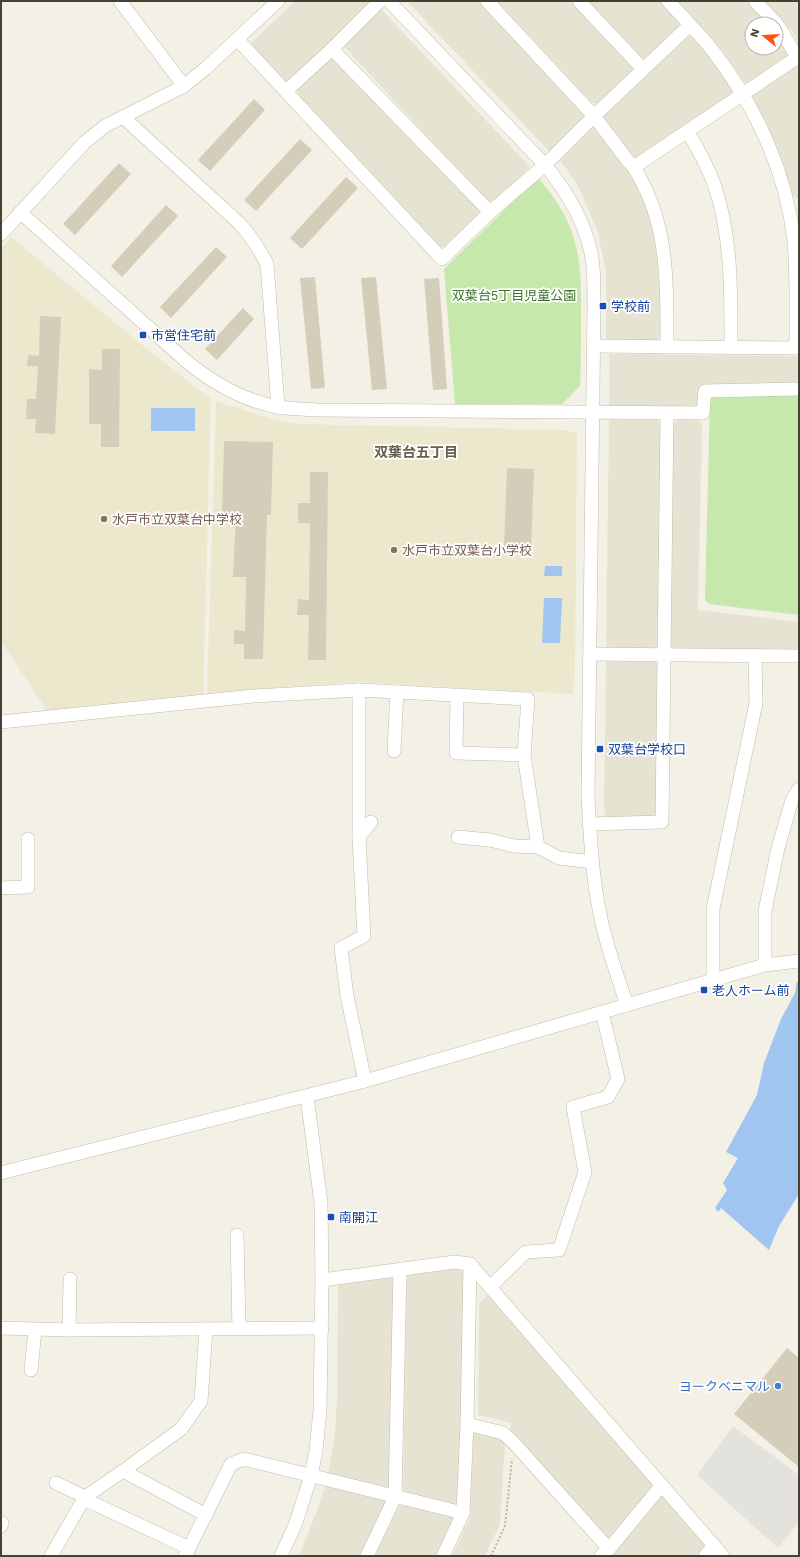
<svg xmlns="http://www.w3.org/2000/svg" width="800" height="1557" viewBox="0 0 800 1557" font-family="'Work Sans','Noto Sans JP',sans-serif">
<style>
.residential{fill:#e7e3d3}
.education{fill:#ece8ce}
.green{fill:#c6e8ad}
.parking{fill:#e3e2dd}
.water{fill:#a0c5f1}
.building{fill:#d4cdba}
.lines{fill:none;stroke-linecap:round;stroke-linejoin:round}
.minor-casing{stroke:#c1bcaa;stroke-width:14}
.path{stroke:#c0b798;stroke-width:2;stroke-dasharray:2 2;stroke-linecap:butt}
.minor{stroke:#fff;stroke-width:13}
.transit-dot{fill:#1a4fb4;stroke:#fff;stroke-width:1.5}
.education-dot{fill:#8d6e63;stroke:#fff;stroke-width:1.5}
.shop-dot{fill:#3f7fe0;stroke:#fff;stroke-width:1.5}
.labels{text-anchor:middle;stroke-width:3.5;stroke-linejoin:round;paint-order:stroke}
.park-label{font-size:13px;fill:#3b7727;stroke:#fff}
.transit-label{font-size:13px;fill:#164399;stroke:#fff;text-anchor:start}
.education-label{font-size:13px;fill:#785e54;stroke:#fff;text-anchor:start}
.shop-label{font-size:13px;fill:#366cbe;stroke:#fff;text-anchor:end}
.neighbourhood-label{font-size:14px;font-weight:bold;fill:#68604c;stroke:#fff}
</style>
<rect width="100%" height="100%" fill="#f3f0e5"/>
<g class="residential">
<path d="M295,1H374L290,81H284L250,44Z"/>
<path d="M407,1H481L584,111L583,118L549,151Z"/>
<path d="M497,1H572L633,66L632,73L598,104L592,103Z"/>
<path d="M587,1H661L680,21V27L647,58L641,59Z"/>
<path d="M678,1H747L769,24H752V48H776V32L791,56L747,86L723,52Z"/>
<path d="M764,1H799V45L792,31Z"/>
<path d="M379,7L530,167L493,202H488L341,43Z"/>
<path d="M687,36H694L733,89L732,94L634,160L619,137L602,117Z"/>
<path d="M331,57L337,58L479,210V215L445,247H440L298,94V89Z"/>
<path d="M795,64L799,73V197L797,198L792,195L784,168L774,142L751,94Z"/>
<path d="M595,126L629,168L643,196L656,237L662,294L660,336L655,342L606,341V271L597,229L577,184L560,160Z"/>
<path d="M609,354L799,356V385L701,404L695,408H609Z"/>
<path d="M609,420H657L661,425L658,644L655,649L606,648Z"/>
<path d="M677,420H698L702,424L698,610L799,622V650H676L670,646L673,425Z"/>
<path d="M606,661H654L658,666L656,813L651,817L606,818L604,807Z"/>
<path d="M459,1268L464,1272L459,1500L455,1504L405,1492L403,1488L405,1367L407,1280L410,1275Z"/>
<path d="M390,1277L395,1280L391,1484L387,1488L328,1474L335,1433L337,1398L338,1284Z"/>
<path d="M490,1294L654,1482L652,1490L611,1538L606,1539L510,1429L511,1423L478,1415L479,1303Z"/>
<path d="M477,1432L502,1437L505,1442L500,1524L485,1556H452L470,1518L473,1435Z"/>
<path d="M325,1486L384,1500L387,1504L362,1556H299L315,1516Z"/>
<path d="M661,1497H667L705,1543L704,1550L699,1556H611Z"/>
<path d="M405,1505L454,1517L457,1521L439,1556H375L399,1506Z"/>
</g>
<g class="education">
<path d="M11,237L153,354L194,386L211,398L203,696L50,715L1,641V249Z"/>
<path d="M216,401L269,418L297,424L563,430L577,433L575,667L573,694L356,682L283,687L207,695Z"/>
</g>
<g class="green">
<path d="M538,177C550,192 561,206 568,223C582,253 581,286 581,319C581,341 581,364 580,386L562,404H455L444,269Z"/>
<path d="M799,394V615L709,604L705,600L710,398L713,395Z"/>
</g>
<path class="parking" d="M733,1426L799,1475V1522L778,1548L697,1475Z"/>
<g class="water">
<rect x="151" y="408" width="44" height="23"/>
<path d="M545,566H562V576H544Z"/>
<path d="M544,598H562L560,643H542Z"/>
<path d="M797,981L799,982V1194L779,1226L769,1250L721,1208L718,1212L715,1208L727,1190L723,1183L738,1158L726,1152L757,1095L764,1063L781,1019L795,993Z"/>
</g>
<g class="building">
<path d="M254,99L265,110L210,171L198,160Z"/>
<path d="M300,139L312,150L256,211L244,200Z"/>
<path d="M119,163L131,174L75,235L63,224Z"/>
<path d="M346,177L358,188L302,249L290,238Z"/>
<path d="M166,205L178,216L122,277L111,266Z"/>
<path d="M216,247L227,257L171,318L160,307Z"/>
<path d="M315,277L325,388L311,389L300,278Z"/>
<path d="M376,277L387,389L372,390L361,278Z"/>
<path d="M439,278L447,389L433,390L424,279Z"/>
<path d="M243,308L254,319L217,360L205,349Z"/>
<path d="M40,316L61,317L55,434L35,433L36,419H26L27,399H36L38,366H27L28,355L39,356Z"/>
<path d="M102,349H120L119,447H101V424H89V369L102,370Z"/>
<path d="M224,441L273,442L271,515H267L263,659H244V644H234V630L245,631L246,577H233L236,514H222Z"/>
<path d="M507,468L534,469L531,548L504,547Z"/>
<path d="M310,472H328L326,660H308L309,615H297L298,599L309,600L310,523H298V503H310Z"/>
<path d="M787,1348L799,1358V1467L734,1414Z"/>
</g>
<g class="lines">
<g class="minor-casing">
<g id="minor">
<path d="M120,1L184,86"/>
<path d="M389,1L545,165C569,194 589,227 593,266C594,279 594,292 594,306L588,795C590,835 592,875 600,914C606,945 617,975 627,1005"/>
<path d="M487,1L594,116L628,161C636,168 639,176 643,184C669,234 667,293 667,347"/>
<path d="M579,1L643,69"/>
<path d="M755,1L777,24L799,60"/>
<path d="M237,39L442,259L490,212L545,165L594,116L690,25"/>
<path d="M332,49L490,212"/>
<path d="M286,91L332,49L380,1"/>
<path d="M123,117L239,223C251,236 259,248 267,264L278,407"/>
<path d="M688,132C698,149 707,165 714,184C732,236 731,292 731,347"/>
<path d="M634,167L798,57"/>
<path d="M20,212L186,361C213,383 244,401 278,407C292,409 305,409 318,410L703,413L705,391L799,389"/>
<path d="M1,234L84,143L105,126L184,86L206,68L278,1"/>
<path d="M594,346L796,348C796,312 797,277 794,242C787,174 757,109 716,55C702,36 684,19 668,1"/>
<path d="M590,654L799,656"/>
<path d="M457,695L456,753L524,755"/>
<path d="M1,722L253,696L359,690"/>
<path d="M394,751L397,692"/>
<path d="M589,824L662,822L667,414"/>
<path d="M359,837V690L528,699L524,755L538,847L559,858L592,862"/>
<path d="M458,837L490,840L514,846L538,847"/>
<path d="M1,888L28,887V839"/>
<path d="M765,965V911L778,848L792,800L799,789"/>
<path d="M713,980V909L756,703L755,656"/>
<path d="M365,1081L347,996L341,948L364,936L359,837L371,822"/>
<path d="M1,1173L365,1081L765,965L799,961"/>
<path d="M237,1235L239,1329"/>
<path d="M322,1280L455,1262L470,1264L723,1556"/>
<path d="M490,1287L526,1252L559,1250L585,1172L573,1107L608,1097L618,1079L602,1012"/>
<path d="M1,1328L69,1330L322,1328"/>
<path d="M69,1330L70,1279"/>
<path d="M31,1370L35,1330"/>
<path d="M467,1424L503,1433L513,1442L609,1549"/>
<path d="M123,1471L206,1515"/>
<path d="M56,1483L85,1497"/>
<path d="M84,1499L189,1548"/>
<path d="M1,1526L2,1523"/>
<path d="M51,1556L85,1497L123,1471L181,1429L201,1401L206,1329"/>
<path d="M185,1556L231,1464L244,1459L463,1513"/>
<path d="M281,1556L295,1525L311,1476L316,1451L320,1410L322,1280L321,1203L307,1097"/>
<path d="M367,1556L395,1497L400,1269"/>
<path d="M443,1556L463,1513L467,1424L470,1264"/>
<path d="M601,1556L609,1549L662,1485"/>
<path d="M705,1556L714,1545"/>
</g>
</g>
<path class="path" d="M491,1556L505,1526L512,1459"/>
<use href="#minor" class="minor"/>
</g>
<g class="transit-dot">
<rect x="599" y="302" width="8" height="8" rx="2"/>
<rect x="139" y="331" width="8" height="8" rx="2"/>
<rect x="596" y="745" width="8" height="8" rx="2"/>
<rect x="700" y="986" width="8" height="8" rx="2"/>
<rect x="327" y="1213" width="8" height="8" rx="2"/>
</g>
<g class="education-dot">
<circle cx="104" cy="519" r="4"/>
<circle cx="394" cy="550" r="4"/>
</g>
<circle class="shop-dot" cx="778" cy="1386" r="4"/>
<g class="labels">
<g class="park-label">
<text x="514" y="300">双葉台5丁目児童公園</text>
</g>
<g class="transit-label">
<text x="611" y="311">学校前</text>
<text x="151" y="340">市営住宅前</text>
<text x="608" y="754">双葉台学校口</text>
<text x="712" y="995">老人ホーム前</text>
<text x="339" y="1222">南開江</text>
</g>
<g class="education-label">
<text x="112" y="524">水戸市立双葉台中学校</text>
<text x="402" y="555">水戸市立双葉台小学校</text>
</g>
<g class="shop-label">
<text x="770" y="1391">ヨークベニマル</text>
</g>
<g class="neighbourhood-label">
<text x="416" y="457">双葉台五丁目</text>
</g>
</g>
<rect width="800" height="1557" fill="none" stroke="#454134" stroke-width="4"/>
<g transform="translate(764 36) rotate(288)"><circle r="19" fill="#ffffff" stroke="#b5b3ae"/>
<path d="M0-3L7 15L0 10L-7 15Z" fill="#fd5312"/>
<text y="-6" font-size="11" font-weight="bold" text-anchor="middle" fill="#454134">N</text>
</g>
</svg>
